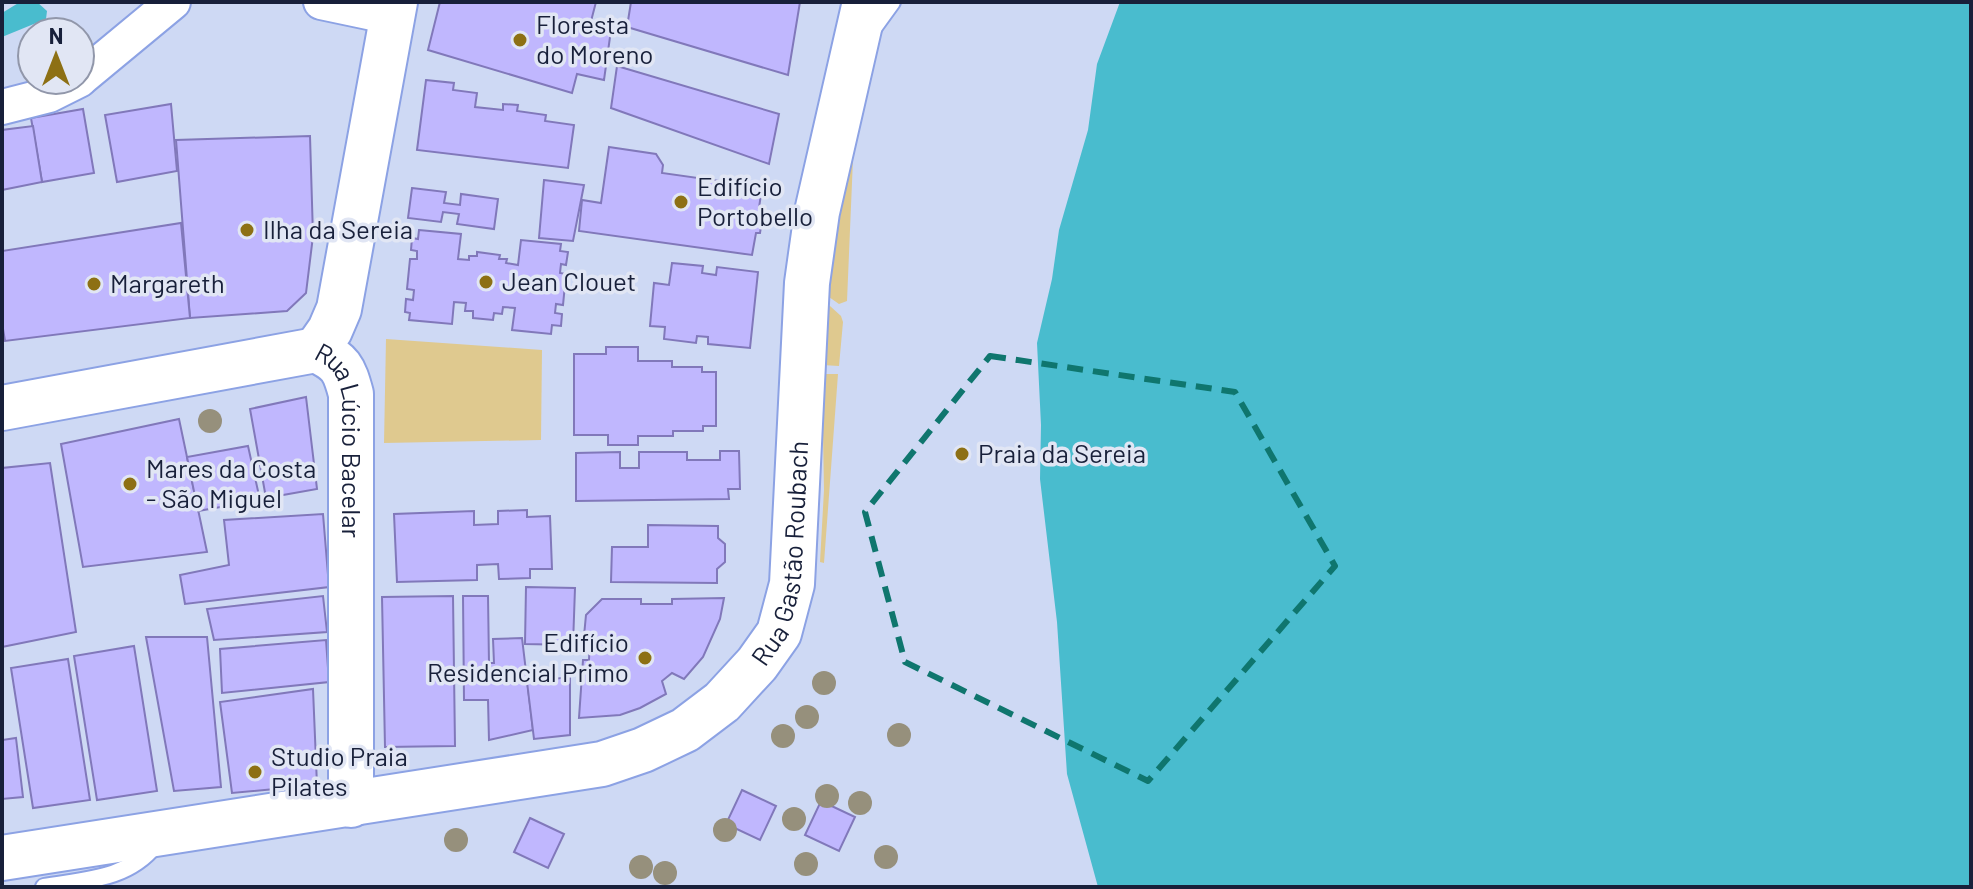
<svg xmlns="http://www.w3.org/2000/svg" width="1973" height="889" viewBox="0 0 1973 889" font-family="Barlow,sans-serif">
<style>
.green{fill:#dfc98f}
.water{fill:#49bcce}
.building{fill:#c0b7fe;stroke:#8178ba;stroke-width:2}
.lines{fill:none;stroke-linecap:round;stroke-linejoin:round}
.lane-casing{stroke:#8ca2e4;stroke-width:20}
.street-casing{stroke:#8ca2e4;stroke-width:38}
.secondary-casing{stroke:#8ca2e4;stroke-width:48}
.lane{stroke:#fff;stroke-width:16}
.street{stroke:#fff;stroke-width:34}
.secondary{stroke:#fff;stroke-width:44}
.tree{fill:#96907c}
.marked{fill:none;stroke:#0f766e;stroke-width:6;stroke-dasharray:16 10;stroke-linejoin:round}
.poi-dot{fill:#8d7014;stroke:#e1e6f4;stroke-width:3}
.labels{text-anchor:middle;stroke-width:7;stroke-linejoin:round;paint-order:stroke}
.poi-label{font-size:26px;fill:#18203a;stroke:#e1e6f4;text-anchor:start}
.street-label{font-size:26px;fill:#18203a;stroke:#e1e6f4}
</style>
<rect width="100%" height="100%" fill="#ced9f4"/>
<g class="green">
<path d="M871,75L853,159L847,301L839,304L829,297L824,285L865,87Z"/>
<path d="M825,306H830L841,316L843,322L839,366L822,365Z"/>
<path d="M386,339L542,350L541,440L384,443Z"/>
<path d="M822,374H838L824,563L820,562L824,490Z"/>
</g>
<g class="water">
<path d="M20,2H37L47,11L46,19L2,37V13Z"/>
<path d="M1120,2H1971V887H1098L1067,774L1057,622L1040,479L1041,425L1037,343L1052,279L1059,230L1088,130L1097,64Z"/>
</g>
<g class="building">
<path d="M440,2H596L590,25L611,30L604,80L577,74L572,93L428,50Z"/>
<path d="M631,2H800L788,75L627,27Z"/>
<path d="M617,66L779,114L769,164L611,108Z"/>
<path d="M426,80L454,83L453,90L477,93L475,107L503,110V104L518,105L517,111L546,115L545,121L574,125L568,168L417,150Z"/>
<path d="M171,104L177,171L117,182L105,115Z"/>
<path d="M83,109L94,173L42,182L31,118Z"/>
<path d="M33,126L42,182L2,190V130Z"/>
<path d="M310,136L313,236L306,293L287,311L190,318L176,140Z"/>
<path d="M609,147L656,154L663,165L662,173L762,187L759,208H764L760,233H756L752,255L579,231L582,200L601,203Z"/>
<path d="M544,180L584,185L573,241L539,238Z"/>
<path d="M412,188L446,192L444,203L460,205L461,194L498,199L494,229L457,224L459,214L443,212L441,222L408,218Z"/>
<path d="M181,223L190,318L5,341L2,323V251Z"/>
<path d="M419,230L461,234L458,259L469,260V256H477V252L500,255L499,259H507L506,263L518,265L521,240L561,244L560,251L568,252L566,265L561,264L560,273L566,274L563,305L556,304L555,313L562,314L561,326L552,325L551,334L512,330L515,308L503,307L502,314L494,313L493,320L473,318V311H465L466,303L454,302L452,324L409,320L410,313L405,312L406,299L413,300L414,290L407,289L410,259H417V251L411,250L412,238L418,239Z"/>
<path d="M672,263L703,266L702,273L716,275L717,267L758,272L750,348L708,344V337L697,336L696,343L664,339L665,327L650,326L654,283L669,285Z"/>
<path d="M606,347H638V361H672V367H702V372H716V426H703V431H673V436H638V445H608V435H574V354H606Z"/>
<path d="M306,397L317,489L266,498L250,409Z"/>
<path d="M179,419L207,552L83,567L61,444Z"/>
<path d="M248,446L260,500L198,511L187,457Z"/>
<path d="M720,451H739L740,489H728L729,499L576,501V453L620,452V468H639V452H687V460H720Z"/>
<path d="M50,463L76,632L2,647V468Z"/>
<path d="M527,510V517L550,516L552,569H530V578L499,579L498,564L477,565V580L397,582L394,514L474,511V525L498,524V511Z"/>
<path d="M323,514L329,587L185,604L180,575L229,565L224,520Z"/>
<path d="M648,525L718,526V538L725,544V562L717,569V583L611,582L612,547H648Z"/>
<path d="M526,587L575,588L573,645L525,644Z"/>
<path d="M323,596L327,632L214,640L207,609Z"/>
<path d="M453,596L455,746L385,747L382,597Z"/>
<path d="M463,596H488L489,663H494L493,639L522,638L533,730L489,740L488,700H464Z"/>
<path d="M724,598L720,619L703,657L684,679L672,673L662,681L666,694L640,708L620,715L579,718L583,660H589L590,636H584L586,615L602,599H641V604H672V599Z"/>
<path d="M146,637H207L221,787L174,791Z"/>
<path d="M326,640L329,682L222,693L220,649Z"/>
<path d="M134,646L157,791L97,800L74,656Z"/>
<path d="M68,659L90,800L33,808L11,668Z"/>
<path d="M570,677V735L534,739L527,682Z"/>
<path d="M313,689L317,785L232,793L220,702Z"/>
<path d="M16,738L23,797L2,799V740Z"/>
<path d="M742,790L776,806L760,840L726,824Z"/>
<path d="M821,801L855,817L839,851L805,835Z"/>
<path d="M530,818L564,834L548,868L514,852Z"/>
</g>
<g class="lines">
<g class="lane-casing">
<g id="lane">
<path d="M871,31L892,2"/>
<path d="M44,887C84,880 127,880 155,845"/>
</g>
</g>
<g class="street-casing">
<g id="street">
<path d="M321,2L392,17"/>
<path d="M80,79L173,2"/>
<path d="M2,107L49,95L79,80"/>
</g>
</g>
<g class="secondary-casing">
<g id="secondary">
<path id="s1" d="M316,350C341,362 344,368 351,394V805"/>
<path d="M316,350L330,330L339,309L395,2"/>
<path d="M2,408L316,350"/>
<path id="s2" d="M2,858L602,764L643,750L685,730L722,702L757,664L779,633L792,584L807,283L817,212L865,2"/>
</g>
</g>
<use href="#lane" class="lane"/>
<use href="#street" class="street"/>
<use href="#secondary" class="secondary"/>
</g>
<g class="tree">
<circle cx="210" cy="421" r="12"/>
<circle cx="824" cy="683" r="12"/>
<circle cx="807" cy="717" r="12"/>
<circle cx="899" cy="735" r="12"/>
<circle cx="783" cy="736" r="12"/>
<circle cx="827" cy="796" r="12"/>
<circle cx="860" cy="803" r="12"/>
<circle cx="794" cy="819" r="12"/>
<circle cx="725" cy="830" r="12"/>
<circle cx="456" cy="840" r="12"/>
<circle cx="886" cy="857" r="12"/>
<circle cx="806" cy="864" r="12"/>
<circle cx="641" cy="867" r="12"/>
<circle cx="665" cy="873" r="12"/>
</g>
<path class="marked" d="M990,356L1235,392L1335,566L1148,781L905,662L865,512Z"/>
<g class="poi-dot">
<circle cx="520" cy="40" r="8"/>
<circle cx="681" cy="202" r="8"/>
<circle cx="247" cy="230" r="8"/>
<circle cx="486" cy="282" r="8"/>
<circle cx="94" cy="284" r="8"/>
<circle cx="962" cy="454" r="8"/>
<circle cx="130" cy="484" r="8"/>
<circle cx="645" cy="658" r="8"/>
<circle cx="255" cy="772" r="8"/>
</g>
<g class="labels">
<g class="poi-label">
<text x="536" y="34">Floresta<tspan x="536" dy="30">do Moreno</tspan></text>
<text x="697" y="196">Edifício<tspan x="697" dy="30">Portobello</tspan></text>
<text x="263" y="239">Ilha da Sereia</text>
<text x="502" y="291">Jean Clouet</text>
<text x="110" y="293">Margareth</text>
<text x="978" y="463">Praia da Sereia</text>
<text x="146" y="478">Mares da Costa<tspan x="146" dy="30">- São Miguel</tspan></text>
<text x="629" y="652" text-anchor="end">Edifício<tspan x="629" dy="30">Residencial Primo</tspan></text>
<text x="271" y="766">Studio Praia<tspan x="271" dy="30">Pilates</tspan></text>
</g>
<g class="street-label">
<text dy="9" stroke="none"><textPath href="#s1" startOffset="102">Rua Lúcio Bacelar</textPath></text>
<text dy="9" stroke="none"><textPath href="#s2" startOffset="912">Rua Gastão Roubach</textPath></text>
</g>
</g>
<rect width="1973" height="889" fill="none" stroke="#18203a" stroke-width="8"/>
<g transform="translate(56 56)"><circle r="38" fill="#e1e6f4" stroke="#9197aa" stroke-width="2"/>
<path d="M0-6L14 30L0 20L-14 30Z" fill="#8d7014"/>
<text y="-12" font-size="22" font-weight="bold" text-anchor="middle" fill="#18203a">N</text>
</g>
</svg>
